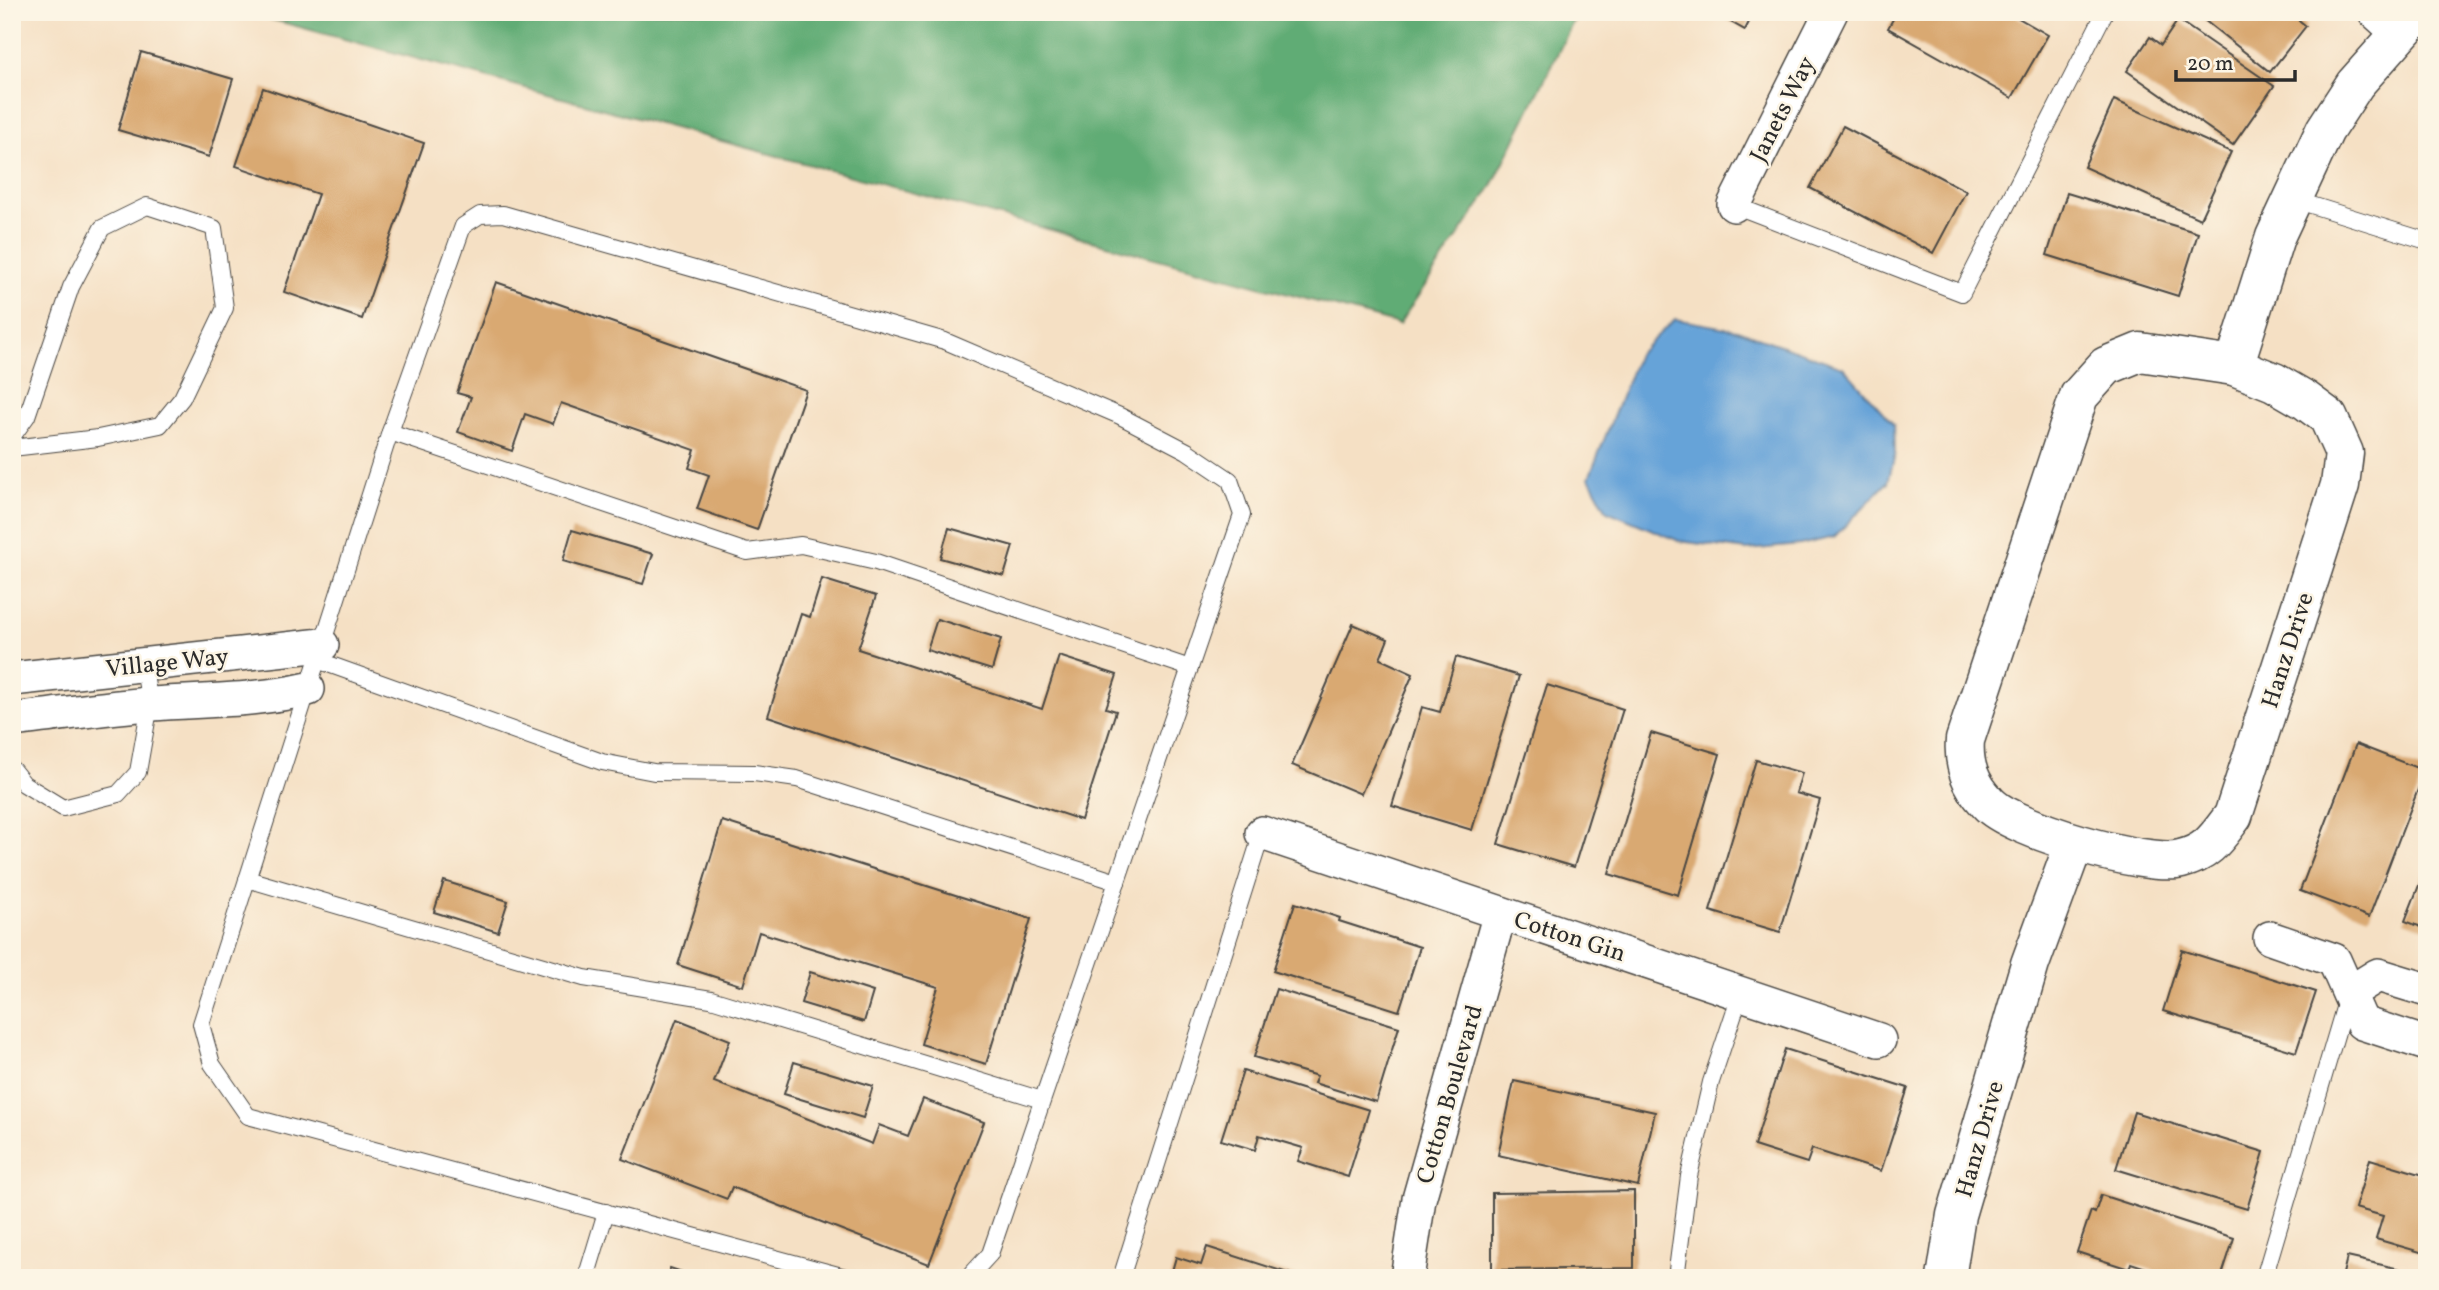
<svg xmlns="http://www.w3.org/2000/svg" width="2439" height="1290" viewBox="0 0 2439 1290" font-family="Vollkorn,serif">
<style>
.forest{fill:#60ac75;stroke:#466c50;stroke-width:2}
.water{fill:#66a3d8;stroke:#486782;stroke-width:2}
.building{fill:#d9a972}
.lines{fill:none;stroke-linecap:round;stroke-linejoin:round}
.service-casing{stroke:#494642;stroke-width:18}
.minor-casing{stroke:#494642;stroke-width:36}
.tertiary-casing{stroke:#494642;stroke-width:41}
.service{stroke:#fff;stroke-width:16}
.minor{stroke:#fff;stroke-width:33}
.tertiary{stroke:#fff;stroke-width:38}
.labels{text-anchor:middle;stroke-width:5;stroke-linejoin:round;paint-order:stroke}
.street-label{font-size:24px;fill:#2b2b2b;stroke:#fcf5e5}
</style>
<rect width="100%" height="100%" fill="#fcf5e5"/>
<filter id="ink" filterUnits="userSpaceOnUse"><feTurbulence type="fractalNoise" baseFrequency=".0143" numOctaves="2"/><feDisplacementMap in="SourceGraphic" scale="14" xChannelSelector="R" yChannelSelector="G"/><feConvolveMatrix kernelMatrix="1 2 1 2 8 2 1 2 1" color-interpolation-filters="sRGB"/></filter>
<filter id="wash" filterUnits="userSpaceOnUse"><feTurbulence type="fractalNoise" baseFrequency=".00686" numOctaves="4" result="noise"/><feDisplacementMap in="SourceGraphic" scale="28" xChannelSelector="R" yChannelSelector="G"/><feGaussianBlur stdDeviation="1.57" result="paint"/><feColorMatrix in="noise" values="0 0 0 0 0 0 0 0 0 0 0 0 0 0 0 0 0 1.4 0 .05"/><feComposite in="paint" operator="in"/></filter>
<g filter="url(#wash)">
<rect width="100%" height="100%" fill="#f5e0c4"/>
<path class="forest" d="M244,12H1578L1492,186L1399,324Z"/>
<path class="water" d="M1675,319L1737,330L1843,367L1894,425L1895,454L1888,482L1834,537L1800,545L1747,550L1679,541L1607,511L1589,478L1638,354Z"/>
<g id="blocks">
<g class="building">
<path d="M1713,12H1754L1745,30Z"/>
<path d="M1897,12H2008L2048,35L2012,98L1888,28Z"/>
<path d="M2194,12H2289L2306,26L2270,72Z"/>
<path d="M2178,20L2274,86L2233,145L2127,71L2150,37L2161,45Z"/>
<path d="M141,52L233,79L209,157L118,130Z"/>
<path d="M263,88L424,143L362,319L284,292L318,194L236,166Z"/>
<path d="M2114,100L2231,152L2200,219L2084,167Z"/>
<path d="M1843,126L1966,191L1933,253L1810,188Z"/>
<path d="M2067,193L2198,233L2178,296L2047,255Z"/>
<path d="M496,282L806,390L757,530L697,509L709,475L689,468L695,450L561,403L553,424L525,414L512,451L458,432L471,397L457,393Z"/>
<path d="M949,528L1013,546L1004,576L940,558Z"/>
<path d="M572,530L653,554L643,584L563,561Z"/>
<path d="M822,579L876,596L858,649L1042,709L1059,656L1117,675L1106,708L1116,711L1081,820L768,716L801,614L810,617Z"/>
<path d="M937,619L1001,639L992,670L927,650Z"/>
<path d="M1353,624L1388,639L1380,659L1413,674L1361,794L1292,765Z"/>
<path d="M1456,657L1519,676L1472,830L1392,806L1422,707L1440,712Z"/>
<path d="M1547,685L1623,709L1574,867L1498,844Z"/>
<path d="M1651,733L1720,754L1678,895L1609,874Z"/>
<path d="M2356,744L2425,771L2369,917L2300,891Z"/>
<path d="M1756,760L1802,773L1796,793L1820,800L1780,932L1710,911Z"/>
<path d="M722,821L1031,919L986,1064L921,1044L938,987L759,932L743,986L678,965Z"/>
<path d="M2427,865V929L2405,921Z"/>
<path d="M444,881L508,901L498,932L434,912Z"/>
<path d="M1295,903L1340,918L1339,921L1420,947L1399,1011L1273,971Z"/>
<path d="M2182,950L2316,992L2296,1052L2163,1011Z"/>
<path d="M810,972L873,992L864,1022L801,1003Z"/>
<path d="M1276,989L1399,1027L1376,1102L1314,1083L1317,1076L1254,1057Z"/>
<path d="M677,1019L730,1040L714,1082L872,1144L879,1125L908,1136L923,1099L984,1122L929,1264L732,1187L727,1199L622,1159Z"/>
<path d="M1785,1049L1908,1088L1881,1171L1812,1149L1807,1163L1754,1146Z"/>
<path d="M794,1062L873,1086L863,1118L784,1094Z"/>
<path d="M1243,1071L1369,1110L1348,1177L1298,1161L1303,1148L1259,1135L1255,1150L1221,1140Z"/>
<path d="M1514,1081L1655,1112L1638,1186L1498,1155Z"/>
<path d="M2134,1112L2264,1152L2247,1209L2116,1169Z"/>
<path d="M2370,1159L2427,1176V1254L2376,1239L2383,1216L2355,1208Z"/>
<path d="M1634,1191V1268L1492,1270V1193Z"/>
<path d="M2101,1195L2234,1238L2221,1278H2195L2183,1274L2182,1278H2176L2131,1263L2129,1269L2077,1252L2091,1211L2095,1213Z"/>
<path d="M1207,1247L1300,1277V1278H1170L1176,1257L1201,1265Z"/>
<path d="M2347,1257L2427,1275V1278H2342Z"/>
<path d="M670,1268L697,1277V1278H667Z"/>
</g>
</g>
</g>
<g filter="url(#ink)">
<use href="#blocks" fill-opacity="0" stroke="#494642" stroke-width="2"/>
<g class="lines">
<g class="service-casing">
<g id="service">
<path d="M2292,199L2427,241"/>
<path d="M1734,205L1962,293L2105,12"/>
<path d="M390,432L747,552L801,545L876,562L1190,668"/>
<path d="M12,437L27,416L71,287L102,228L147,206L214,228L225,308L182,398L160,425L98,438L12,448"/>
<path d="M317,660L602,762L654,772L754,773L797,779L1117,882"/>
<path d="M12,769L24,784L63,808L118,794L138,772L150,704L143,663"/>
<path d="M247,879L584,978L711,999L1042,1100"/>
<path d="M586,1278L606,1212"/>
<path d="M849,1278L248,1116L212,1064L201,1024L390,432L463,226L480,215L503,214L945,341L1120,416L1187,451L1230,480L1242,515L990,1254L968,1278"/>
<path d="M1121,1278L1262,833"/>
<path d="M1676,1278L1689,1176L1711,1082L1741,992"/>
<path d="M2264,1278L2347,998"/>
</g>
</g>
<g class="minor-casing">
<g id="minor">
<path d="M2375,12L2398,33"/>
<path d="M1734,205L1831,12"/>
<path d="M12,679L322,645"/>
<path d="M12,720C59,715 105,707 152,704C204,700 256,701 308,689"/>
<path d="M1262,833L1879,1040"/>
<path d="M2270,938L2334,960L2362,1023L2427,1044"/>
<path d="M2349,993L2378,975L2427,990"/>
<path d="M1407,1278L1419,1199L1500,913"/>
</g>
</g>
<g class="tertiary-casing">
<g id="tertiary">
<path d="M2140,352L2234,366L2274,382L2305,400L2328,417L2344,453L2340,485L2233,816C2217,837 2209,852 2181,859C2147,868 2011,829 1988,803C1970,784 1963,765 1965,740L2079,396L2106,366Z"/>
<path d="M2234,366L2275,237L2325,130L2355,84L2419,12"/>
<path d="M1946,1278L1956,1215L2030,964L2074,844"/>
</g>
</g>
<use href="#service" class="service"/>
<use href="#minor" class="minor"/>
<use href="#tertiary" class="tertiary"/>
</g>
</g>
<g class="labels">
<g class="street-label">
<text transform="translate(1782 109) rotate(-63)" y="8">Janets Way</text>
<text transform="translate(2287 650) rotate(-72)" y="8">Hanz Drive</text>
<text transform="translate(167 662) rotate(-6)" y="8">Village Way</text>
<text transform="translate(1570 936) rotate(18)" y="8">Cotton Gin</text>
<text transform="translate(1449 1094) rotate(-74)" y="8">Cotton Boulevard</text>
<text transform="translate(1979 1139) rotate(-74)" y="8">Hanz Drive</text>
</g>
</g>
<rect width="2439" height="1290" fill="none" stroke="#fcf5e5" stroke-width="42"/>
<path d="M2176 70v10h119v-10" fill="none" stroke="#2b2b2b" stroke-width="3.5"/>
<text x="2187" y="70" font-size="21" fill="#2b2b2b" stroke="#fcf5e5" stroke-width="5" paint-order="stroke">20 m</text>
</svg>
